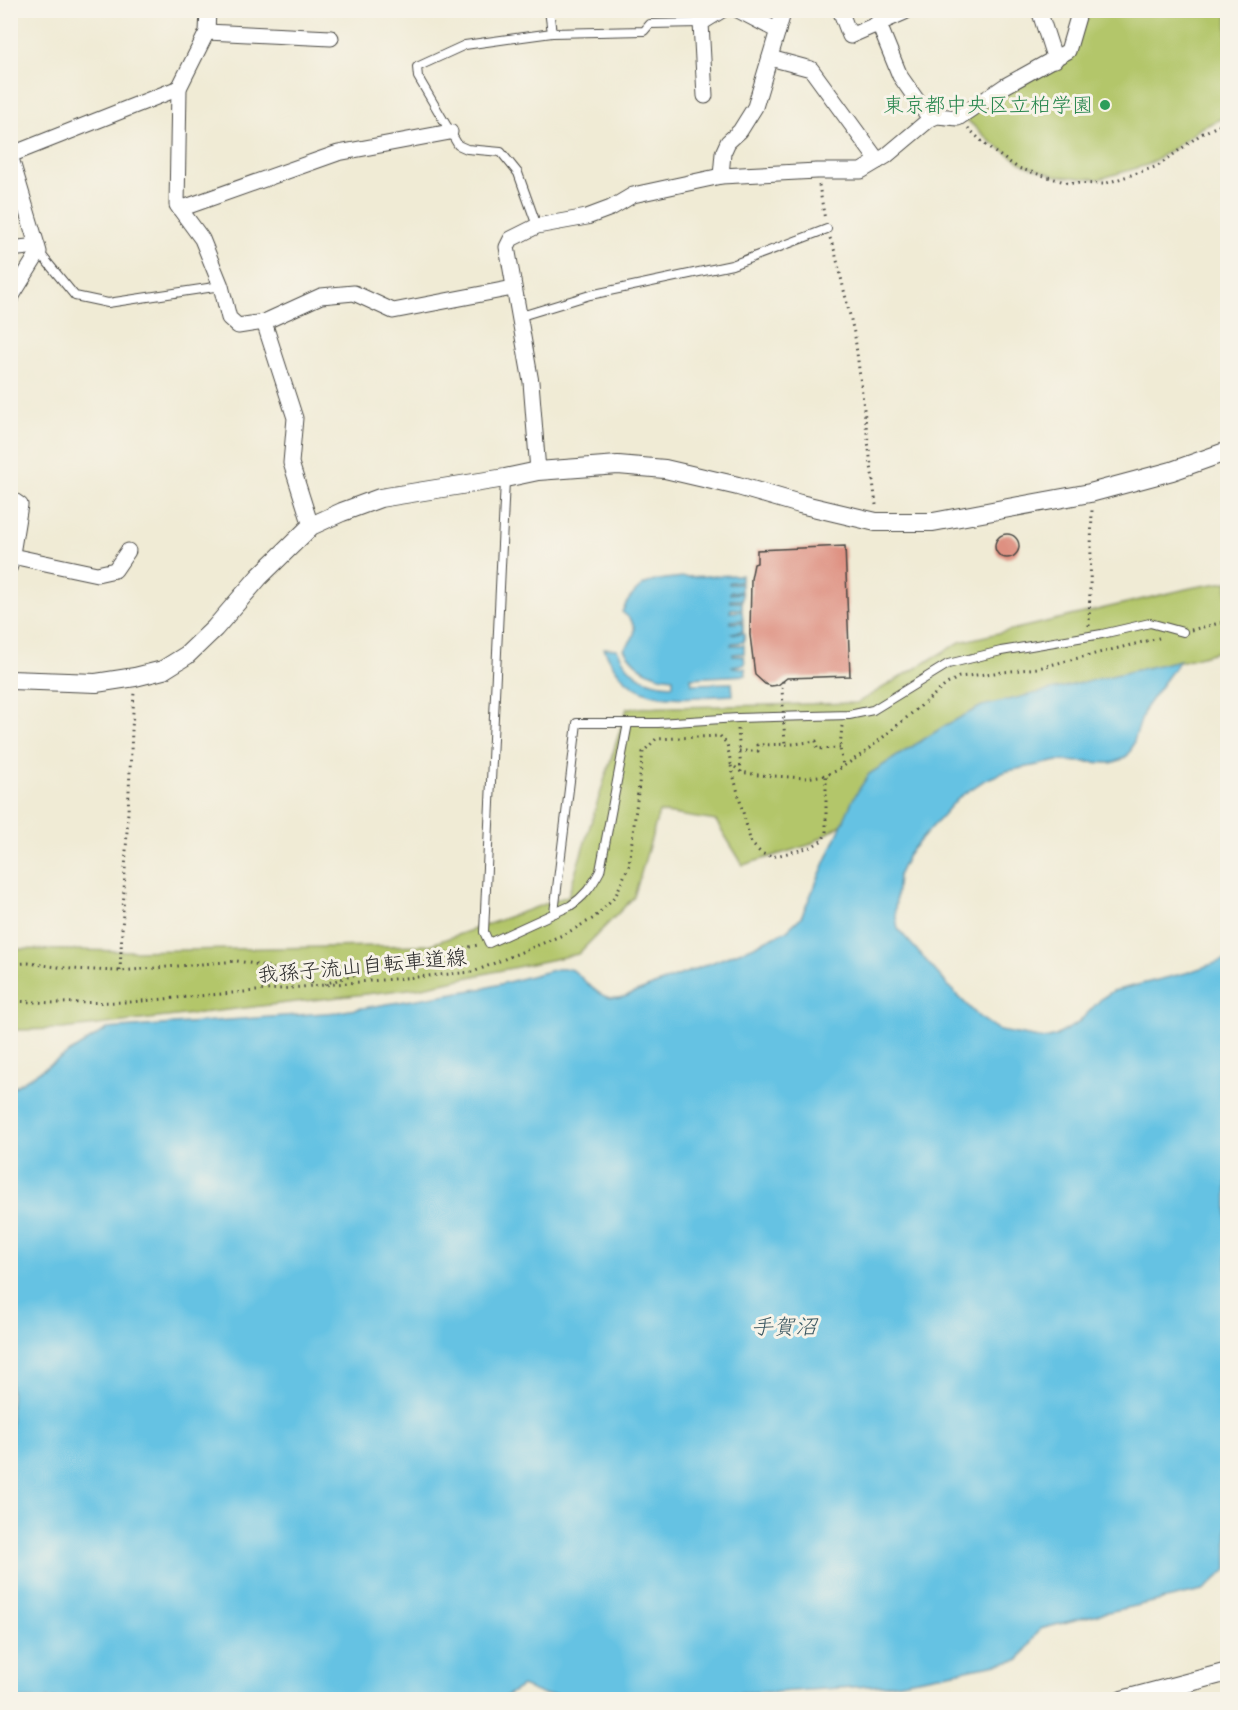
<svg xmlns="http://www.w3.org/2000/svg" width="1238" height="1710" viewBox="0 0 1238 1710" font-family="Caveat,'Klee One',sans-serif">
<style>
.green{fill:#b3c66a;stroke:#6f784a;stroke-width:1.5}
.water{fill:#65c2e3;stroke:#487687;stroke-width:1.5}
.building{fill:#de9081}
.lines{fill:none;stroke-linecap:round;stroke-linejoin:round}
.service-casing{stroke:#494844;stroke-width:10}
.minor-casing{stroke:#494844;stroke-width:17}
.tertiary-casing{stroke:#494844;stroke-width:20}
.path{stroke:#494844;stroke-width:3;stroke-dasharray:1.5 4.5;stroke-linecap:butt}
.service{stroke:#fff;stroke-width:8}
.minor{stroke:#fff;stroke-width:15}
.tertiary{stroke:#fff;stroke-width:18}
.path-bridge{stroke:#494844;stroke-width:3;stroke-dasharray:1.5 4.5;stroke-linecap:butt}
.leisure-dot{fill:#2e9e5b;stroke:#f7f3e8;stroke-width:2}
.labels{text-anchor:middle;stroke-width:6;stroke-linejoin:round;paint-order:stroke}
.leisure-label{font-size:21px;fill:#27864d;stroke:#f7f3e8;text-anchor:end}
.street-label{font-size:21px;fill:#2b2b2b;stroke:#f7f3e8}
.water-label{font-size:22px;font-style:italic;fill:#3c5862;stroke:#f7f3e8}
</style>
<rect width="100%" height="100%" fill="#f7f3e8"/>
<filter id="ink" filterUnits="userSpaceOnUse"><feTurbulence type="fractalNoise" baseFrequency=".0167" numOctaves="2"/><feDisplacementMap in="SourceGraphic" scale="12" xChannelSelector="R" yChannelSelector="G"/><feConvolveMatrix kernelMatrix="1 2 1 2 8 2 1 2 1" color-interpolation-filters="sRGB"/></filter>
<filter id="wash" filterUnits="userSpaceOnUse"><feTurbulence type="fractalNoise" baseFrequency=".008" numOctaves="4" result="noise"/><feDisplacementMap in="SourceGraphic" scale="24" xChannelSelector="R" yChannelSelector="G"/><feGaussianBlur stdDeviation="1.35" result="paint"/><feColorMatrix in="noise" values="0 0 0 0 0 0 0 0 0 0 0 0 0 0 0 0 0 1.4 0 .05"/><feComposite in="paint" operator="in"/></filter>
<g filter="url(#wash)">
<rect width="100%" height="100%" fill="#f0ebd5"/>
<g class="green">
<path d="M1086,11H1227V116L1201,128L1173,149L1147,165L1099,179L1056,176L1025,165L991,142L965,118L1072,52Z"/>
<path d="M1227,582V649L1039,701L809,845L743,865L716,821L659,812L634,897L578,954L418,988L62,1029L11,1030L10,949L131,951L429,945L568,896L627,708L857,703L960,642L1195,587Z"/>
</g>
<g class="water">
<path d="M741,575V582H729V584H741V592H730V594L742,593V600H730V602H742V609H731L730,612L742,611L743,620L731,621V623L743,622V631L731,633L732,634L744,633V642L732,643L731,645H744V653L733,654V656H744L745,664L732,666L733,667L745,668L746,675L691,678L692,684L732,683L733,695C678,697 630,710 604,648L617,649C629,675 645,684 673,685V678C651,676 636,668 624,649C638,635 639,624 622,612C626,602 633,593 642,586C658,575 719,576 741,575Z"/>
<path d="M1180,660L1145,708L1131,750L1128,755L1123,759L1111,763L1058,761L1007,771L985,780L958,798L909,853L898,876L895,911L898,929L954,992L979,1017L1000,1031L1045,1039L1056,1036L1078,1023L1102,998L1113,991L1186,973L1227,959V1570L1202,1591L1090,1616L1040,1629L1019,1660L885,1685L778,1692L544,1695L522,1686L500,1700L11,1699V1089L107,1029L338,1012L485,988L557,969H569L574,971C590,985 602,1003 624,997L752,947L786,931L801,917L854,797L869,774L946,725L982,706Z"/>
</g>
<g id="blocks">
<g class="building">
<circle cx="1007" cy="546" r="12"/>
<path d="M845,546L850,676L787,678L778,685L771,686L765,684L755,675L750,635L751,579L754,564L757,563V550Z"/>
</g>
</g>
</g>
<g filter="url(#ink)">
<use href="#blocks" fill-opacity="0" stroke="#494844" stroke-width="1.5"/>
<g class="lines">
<g class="service-casing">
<g id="service">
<path d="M549,10L552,33"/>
<path d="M537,226L518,173L501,152L467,149L458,145L418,77L417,67L465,45L552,33L644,31L650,24L701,23"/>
<path d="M39,252L75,296L108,303L221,286"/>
<path d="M518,317L590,295L732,265L827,229"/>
<path d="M505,480L484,932L489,943L570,906C584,897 592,886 600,871L628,723"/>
<path d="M554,913L577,723H658L738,718L849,715L873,710L948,664L1001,651L1102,634L1150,623L1183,632"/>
</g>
</g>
<g class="minor-casing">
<g id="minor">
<path d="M208,10L207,32L179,88L177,205L202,239L221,286L229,318L238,326L264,322L321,296L354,293L393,311L513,288"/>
<path d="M738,10L778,31"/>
<path d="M840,10L850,36L905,12L904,10"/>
<path d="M1039,10L1055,60"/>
<path d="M878,22L900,76L930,119"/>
<path d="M207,32L331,38"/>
<path d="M770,58L811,69L878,161"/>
<path d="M705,96L701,23L722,10"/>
<path d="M721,176L723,153L728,142L740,131L755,107L784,10"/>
<path d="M180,209L338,153L450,132"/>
<path d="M10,249L37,246"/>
<path d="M10,299L39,252L10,155L179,88"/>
<path d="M264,322L295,418L291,463L311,526"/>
<path d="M538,471L531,382L507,247L511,239L537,226L587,217L611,208L633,195L721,176L817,171H861L886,156L930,119L937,116L958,118L1005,86L1068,51L1080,10"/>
<path d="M10,498L20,505L10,566"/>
<path d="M12,556L97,574L115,570L128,551"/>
</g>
</g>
<g class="tertiary-casing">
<g id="tertiary">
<path d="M10,680L96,683L135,677L163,670L187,655L215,628L259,577L311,526L342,512L380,498L505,478L538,471L618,465L665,469L738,486L800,504L876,522H933L1090,493L1172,471L1228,451"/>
<path d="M1122,1700L1228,1672"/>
</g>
</g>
<g class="path">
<path d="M968,128L990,149L1018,168L1068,183L1104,184L1158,166L1201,134L1228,121"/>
<path d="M819,185L825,220"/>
<path d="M830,238L835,252L855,337L876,505"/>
<path d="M1089,626L1092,510"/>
<path d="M1191,630L1228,621"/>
<path d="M842,726L840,748L843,766"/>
<path d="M738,729L741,772"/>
<path d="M739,751H758L757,745L794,744L816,741L817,749L840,748"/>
<path d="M731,766L751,843L761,853L772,857L811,847L823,840L826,832V775"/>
<path d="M10,964L28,963L72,969L120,971L237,961L260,965L296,974L315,985"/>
<path d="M120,971L134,691"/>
<path d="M324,984L371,970L478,945"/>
<path d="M10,1001L56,1003L130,1002L473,972L565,934L594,918L616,895L629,865L643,752L656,739L720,736L727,744L731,764L741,772L758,775L805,778L826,775L836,771L864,753L947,684L959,677L1038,668L1159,638"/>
</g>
<use href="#service" class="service"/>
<use href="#minor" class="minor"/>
<use href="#tertiary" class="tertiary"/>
<path class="path-bridge" d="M783,681L782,688L785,745"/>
</g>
</g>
<circle class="leisure-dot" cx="1105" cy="105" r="6"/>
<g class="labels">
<g class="leisure-label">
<text x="1093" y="112">東京都中央区立柏学園</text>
</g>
<g class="street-label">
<text transform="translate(362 966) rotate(-5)" y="7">我孫子流山自転車道線</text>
</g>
<g class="water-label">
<text x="784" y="1334">手賀沼</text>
</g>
</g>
<rect width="1238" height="1710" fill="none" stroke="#f7f3e8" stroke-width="36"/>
</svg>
